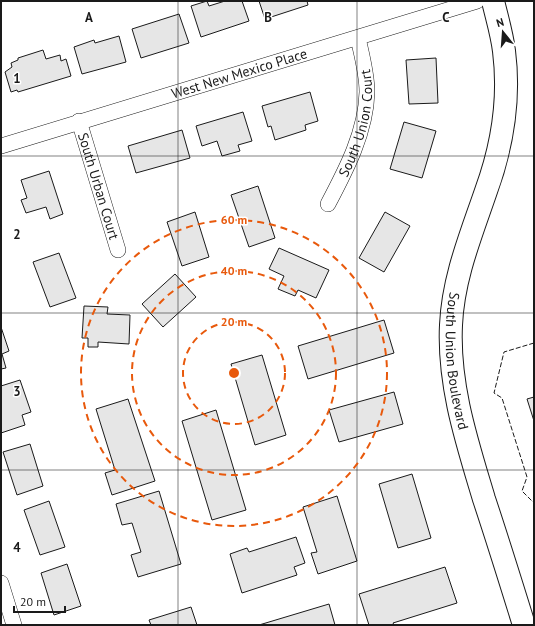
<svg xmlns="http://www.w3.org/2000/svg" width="535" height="626" viewBox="0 0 535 626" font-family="'PT Sans',sans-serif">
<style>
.building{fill:#e6e6e6;stroke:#1a1a1a}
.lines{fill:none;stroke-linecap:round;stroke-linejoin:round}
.street-casing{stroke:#1a1a1a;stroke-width:16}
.secondary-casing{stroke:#1a1a1a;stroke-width:24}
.street{stroke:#fff;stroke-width:15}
.secondary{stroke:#fff;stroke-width:22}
.fence{stroke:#1a1a1a;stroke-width:1;stroke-dasharray:5 2;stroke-linecap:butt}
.grid{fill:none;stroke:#1a1a1a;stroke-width:1;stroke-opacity:0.55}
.ring{fill:none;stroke:#e8590c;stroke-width:2;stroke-dasharray:7 5}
.labels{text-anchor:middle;stroke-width:3;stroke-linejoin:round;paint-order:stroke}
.street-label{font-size:14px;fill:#1a1a1a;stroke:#fff}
.grid-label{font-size:13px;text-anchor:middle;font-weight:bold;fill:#1a1a1a;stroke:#fff;stroke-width:3;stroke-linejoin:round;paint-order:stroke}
.centre{fill:#e8590c;stroke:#fff;stroke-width:2}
.ring-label{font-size:12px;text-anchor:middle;font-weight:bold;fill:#e8590c;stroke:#fff;stroke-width:3;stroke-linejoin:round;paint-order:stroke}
</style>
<rect width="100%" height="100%" fill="#fff"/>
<g class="building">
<path d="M207,1L209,6L225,1H242L249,21L201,37L191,6Z"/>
<path d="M259,1H307L308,5L265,19Z"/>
<path d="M179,14L189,43L141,58L132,29Z"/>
<path d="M119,36L126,62L82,74L74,47L94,40L95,43Z"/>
<path d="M43,50L46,59L60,55L61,61L66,59L71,76L18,92L17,90L11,92L5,72L12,67L11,63L18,60V58Z"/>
<path d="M436,58L438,103L409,104L406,60Z"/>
<path d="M310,92L318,121L305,125L306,130L275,140L271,126L268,127L262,106Z"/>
<path d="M243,112L252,141L238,145L240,151L222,156L217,141L202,146L196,126Z"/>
<path d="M404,122L436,131L422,178L390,169Z"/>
<path d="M182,130L190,158L136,173L128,146Z"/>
<path d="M49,171L63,214L50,219L46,207L26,213L21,200L27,198L21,180Z"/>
<path d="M258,186L275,238L249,247L231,195Z"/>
<path d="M195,212L209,257L182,266L167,222Z"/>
<path d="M385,212L410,226L384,272L359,258Z"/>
<path d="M279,248L329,270L316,298L298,290L295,296L278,289L284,276L269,269Z"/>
<path d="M59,253L76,298L50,307L33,262Z"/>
<path d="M175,274L196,297L163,327L142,304Z"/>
<path d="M84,306L108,307L107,314L130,315L129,344L98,342V347H88V338H82Z"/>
<path d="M384,320L394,353L308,379L298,346Z"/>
<path d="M1,327L9,351L2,354L6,368L1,369Z"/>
<path d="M262,355L286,435L255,445L231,364Z"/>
<path d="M20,380L31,412L22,415L25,425L1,433V386Z"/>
<path d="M394,392L403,424L339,442L329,410Z"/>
<path d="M534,397V421L527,399Z"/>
<path d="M128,399L155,481L112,495L105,473L115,470L96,409Z"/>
<path d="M216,410L246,510L212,520L182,421Z"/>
<path d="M30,444L43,486L17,495L3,452Z"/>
<path d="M412,474L431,538L398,548L379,484Z"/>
<path d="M159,491L181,564L138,577L131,555L141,552L132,523L122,525L116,504Z"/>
<path d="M337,496L357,561L318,574L311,553L317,552L303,507Z"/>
<path d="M49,501L65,547L40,555L24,510Z"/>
<path d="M296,537L305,563L294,567L297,575L242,593L230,554L247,548L249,552Z"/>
<path d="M67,564L81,606L54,615L41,573Z"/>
<path d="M445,567L457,603L393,623L394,625H369L359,594Z"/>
<path d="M329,604L335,625H259Z"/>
<path d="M191,607L197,625H151L149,620Z"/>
</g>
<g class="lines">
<g class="street-casing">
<g id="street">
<path id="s1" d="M79,121L118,250"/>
<path id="s2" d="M1,146L477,1"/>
<path id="s3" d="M328,204C346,170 366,132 367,92C367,74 362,56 358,38"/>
<path d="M1,583L14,625"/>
</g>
</g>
<g class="secondary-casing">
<g id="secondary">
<path id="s4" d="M493,1C497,18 502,34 504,51C510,98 502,147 486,191C471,235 453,278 451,325C448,385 467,442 484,499C498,541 511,583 524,625"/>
</g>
</g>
<use href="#street" class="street"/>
<use href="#secondary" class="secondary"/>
<path class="fence" d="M534,343L504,352L494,393L502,398L527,477L522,491L534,503"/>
</g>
<path class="grid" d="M178,1V625M357,1V625M1,156H534M1,313H534M1,470H534"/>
<g class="ring">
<circle cx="234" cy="373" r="51"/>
<circle cx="234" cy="373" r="102"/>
<circle cx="234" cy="373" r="153"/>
</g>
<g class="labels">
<g class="street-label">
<text dy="5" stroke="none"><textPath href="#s2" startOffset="249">West New Mexico Place</textPath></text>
<text dy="5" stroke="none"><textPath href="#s3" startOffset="87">South Union Court</textPath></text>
<text dy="5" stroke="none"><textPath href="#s1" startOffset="68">South Urban Court</textPath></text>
<text dy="5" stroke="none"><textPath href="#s4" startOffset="369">South Union Boulevard</textPath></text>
</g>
</g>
<g class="grid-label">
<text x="89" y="22">A</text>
<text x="268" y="22">B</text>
<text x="446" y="22">C</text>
<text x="17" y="83">1</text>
<text x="17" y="239">2</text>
<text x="17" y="396">3</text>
<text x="17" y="552">4</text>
</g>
<circle cx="234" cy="373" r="6" class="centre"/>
<g class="ring-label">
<text x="234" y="224">60 m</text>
<text x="234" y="275">40 m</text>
<text x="234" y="326">20 m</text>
</g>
<rect width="535" height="626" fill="none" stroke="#1a1a1a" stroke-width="4"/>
<g transform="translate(503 32) rotate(343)" stroke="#ffffff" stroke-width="3" paint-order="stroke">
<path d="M0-3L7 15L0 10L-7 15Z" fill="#1a1a1a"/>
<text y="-6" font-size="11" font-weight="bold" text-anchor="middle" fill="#1a1a1a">N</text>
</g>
<path d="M14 606v6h51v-6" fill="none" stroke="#1a1a1a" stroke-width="2"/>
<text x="20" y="606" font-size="12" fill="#1a1a1a" stroke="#ffffff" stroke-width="3" paint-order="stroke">20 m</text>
</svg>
